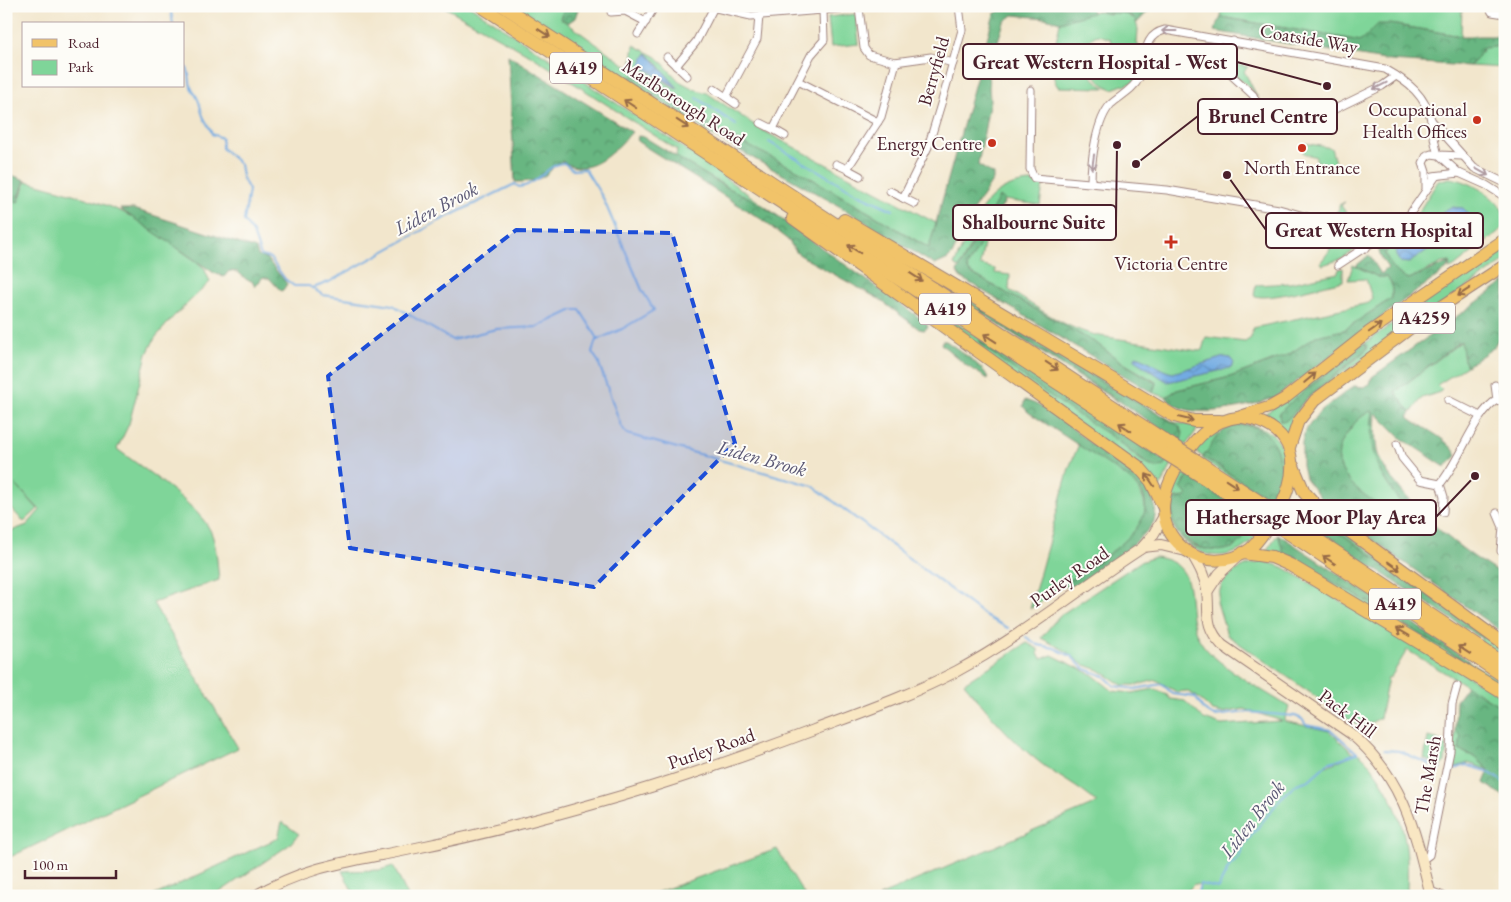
<svg xmlns="http://www.w3.org/2000/svg" width="1511" height="902" viewBox="0 0 1511 902" font-family="'EB Garamond',serif">
<style>
.green{fill:#7fd599;stroke:#647a62;fill-rule:evenodd}
.forest{fill:url(#forest-crowns);stroke:#586a56;fill-rule:evenodd}
.water{fill:url(#water-waves);stroke:#5e6586}
.lines{fill:none;stroke-linecap:round;stroke-linejoin:round}
.stream{stroke:#72abe2;stroke-width:2}
.street-casing{stroke:#9e827c;stroke-width:9}
.secondary-casing{stroke:#9e827c;stroke-width:12}
.primary-casing{stroke:#9e827c;stroke-width:13}
.highway-casing{stroke:#9e827c;stroke-width:14}
.street{stroke:#fff;stroke-width:7}
.secondary{stroke:#f9e7c3;stroke-width:10}
.primary{stroke:#f1c369;stroke-width:11}
.highway{stroke:#f1c369;stroke-width:12}
.highway-bridge-casing{stroke:#9e827c;stroke-width:14;stroke-linecap:butt}
.highway-bridge{stroke:#f1c369;stroke-width:12}
.oneway{stroke:#ae9aa0}
.oneway2{stroke:#956947}
.marked{fill:#1d4ed8;fill-opacity:0.2;stroke:#1d4ed8;stroke-width:4;stroke-dasharray:10 6;stroke-linejoin:round}
.poi-dot{fill:#c8321e;stroke:#fdfcf7;stroke-width:2}
.labels{text-anchor:middle;stroke-width:4;stroke-linejoin:round;paint-order:stroke}
.shield{fill:#fdfcf7;stroke:#806168;stroke-width:1}
.shield-label{font-size:18px;font-weight:bold;fill:#4a1f2b}
.street-label{font-size:19px;fill:#4a1f2b;stroke:#fdfcf7}
.poi-label{font-size:19px;fill:#4a1f2b;stroke:#fdfcf7;text-anchor:end}
.water-label{font-size:20px;font-style:italic;fill:#5a5774;stroke:#fdfcf7}
.leader{fill:none;stroke:#4a1f2b;stroke-width:2}
.callout-dot{fill:#4a1f2b;stroke:#fdfcf7;stroke-width:2}
.callout{fill:#fdfcf7;stroke:#4a1f2b;stroke-width:2}
.callout-label{font-size:20px;text-anchor:middle;font-weight:bold;fill:#4a1f2b}
</style>
<defs>
<pattern id="forest-crowns" width="20" height="18" patternUnits="userSpaceOnUse" patternTransform="scale(1.25)"><rect width="20" height="18" fill="#67b681"/><path d="M2 6a3 3 0 1 1 6 0M12 15a3 3 0 1 1 6 0" fill="none" stroke="#57936a"/></pattern>
<pattern id="water-waves" width="16" height="10" patternUnits="userSpaceOnUse" patternTransform="scale(1.25)"><rect width="16" height="10" fill="#72abe2"/><path d="M0 5q4-4 8 0t8 0" fill="none" stroke="#608bb7"/></pattern>
</defs>
<rect width="100%" height="100%" fill="#fdfcf7"/>
<filter id="ink" filterUnits="userSpaceOnUse"><feTurbulence type="fractalNoise" baseFrequency=".02" numOctaves="2"/><feDisplacementMap in="SourceGraphic" scale="10" xChannelSelector="R" yChannelSelector="G"/><feConvolveMatrix kernelMatrix="1 2 1 2 8 2 1 2 1" color-interpolation-filters="sRGB"/></filter>
<filter id="wash" filterUnits="userSpaceOnUse"><feTurbulence type="fractalNoise" baseFrequency=".0096" numOctaves="4" result="noise"/><feDisplacementMap in="SourceGraphic" scale="20" xChannelSelector="R" yChannelSelector="G"/><feGaussianBlur stdDeviation="1.12" result="paint"/><feColorMatrix in="noise" values="0 0 0 0 0 0 0 0 0 0 0 0 0 0 0 0 0 1.4 0 .05"/><feComposite in="paint" operator="in"/></filter>
<g filter="url(#wash)">
<rect width="100%" height="100%" fill="#f2e6cc"/>
<g class="green">
<path d="M443,6H470L681,146L799,231C759,204 717,182 676,157L677,150L533,57Z"/>
<path d="M513,6H566L560,18L631,69L634,45L657,57L679,81L694,89L707,93L762,130L936,223L929,248L799,171L749,148L632,84ZM655,60L676,89L641,66Z"/>
<path d="M1213,6H1462L1461,36L1390,24L1361,41L1221,17L1222,11Z"/>
<path d="M1096,11L1109,14L1122,12L1135,19L1138,29L1137,43L1142,52L1135,81L1124,86L1123,85L1112,89C1100,84 1089,72 1089,58L1096,63C1105,64 1111,59 1114,51L1110,39L1098,35C1081,39 1083,64 1091,75C1095,81 1101,85 1106,88L1058,87C1046,70 1057,41 1060,22Z"/>
<path d="M856,14L859,44L831,47L828,17Z"/>
<path d="M1500,45L1505,46V68L1469,66L1476,60L1483,48Z"/>
<path d="M1232,63L1248,67L1244,71L1258,98L1250,87L1233,74Z"/>
<path d="M1305,143L1331,148L1336,166L1316,161V157L1303,153Z"/>
<path d="M1449,178C1469,180 1497,196 1505,215L1503,228L1454,267L1449,269L1450,262L1442,263L1409,279C1397,276 1390,264 1385,254L1395,236L1394,233L1416,216L1438,181Z"/>
<path d="M26,181C57,189 90,198 120,211C148,223 172,245 197,262L204,268L210,282L173,317L155,338L147,354L129,424L117,449C141,467 197,504 210,530C217,544 217,564 219,580L153,603L238,748L6,859V533L27,525L40,510L15,484L38,509L24,522L6,503V198L19,201Z"/>
<path d="M1031,182L1043,185L1040,205L1004,200L984,220L959,268L954,265C972,228 982,184 1031,182Z"/>
<path d="M1345,202L1341,205C1347,216 1354,222 1365,226V238L1367,241L1359,239L1352,228L1345,227L1348,222L1340,217L1334,221L1333,216L1339,209V205Z"/>
<path d="M986,233L980,265L995,269V273L1010,275L1009,290C1037,307 1067,330 1100,336L1199,351L1202,350L1206,337L1245,342L1251,338L1253,328L1369,303L1372,298L1366,279L1348,280L1353,265L1378,277H1387L1392,285V298L1344,330L1316,336L1288,355L1230,377L1177,390L1166,397L1153,393L1156,382L1120,361L1096,343L969,272L967,267Z"/>
<path d="M1333,235L1356,249L1342,259L1322,265L1320,263L1330,250L1325,239L1327,236Z"/>
<path d="M1505,244V261L1324,386L1302,404L1286,433L1263,415ZM1368,347L1359,357L1308,397L1290,417L1279,414L1338,361Z"/>
<path d="M847,251L1163,459L1145,449L981,341C984,352 1012,365 1022,373C1051,397 1083,415 1113,437C1126,447 1140,463 1156,468L1167,462L1172,465L1160,487Z"/>
<path d="M890,253L1174,422L1199,427L1186,445L1173,437L1181,440L1182,431L1179,426C1110,391 1049,344 980,310L989,318Z"/>
<path d="M1343,268V281C1328,284 1263,303 1254,295L1256,285L1290,283L1338,273L1339,269Z"/>
<path d="M993,321L1072,370L1118,402Z"/>
<path d="M1462,341L1464,360L1467,366L1437,385L1442,390L1440,392L1422,398L1411,413L1395,392Z"/>
<path d="M1370,411H1373C1366,459 1382,479 1411,515L1408,523C1380,506 1320,477 1344,438C1352,426 1357,418 1370,411Z"/>
<path d="M1233,422C1290,426 1291,459 1278,505L1270,500L1268,502L1202,459L1203,457L1270,499L1275,494L1276,486L1280,483C1281,459 1276,428 1246,425C1239,425 1230,424 1223,428C1215,434 1215,445 1208,451C1207,453 1204,455 1203,457L1193,450L1206,434Z"/>
<path d="M1079,444C1102,457 1159,488 1142,522C1137,531 1128,538 1121,545L1030,609L1069,468Z"/>
<path d="M1180,471L1188,476L1183,483L1187,495L1184,499L1178,497C1165,510 1178,538 1192,545C1203,551 1220,550 1232,548L1240,531L1247,528L1252,519L1190,477L1191,474L1256,516L1254,520L1264,526C1258,532 1253,541 1246,546C1213,572 1167,541 1167,503C1167,494 1176,480 1180,471Z"/>
<path d="M1319,514L1505,648V657L1480,641L1484,635L1317,516Z"/>
<path d="M1278,534L1284,555L1373,605L1466,663L1468,661L1505,684V689L1266,551Z"/>
<path d="M1155,557C1204,564 1182,606 1198,637C1210,663 1265,691 1289,707L1284,721L1329,731L1354,754L1328,763L1324,767L1357,753C1366,757 1372,768 1378,776C1404,816 1409,843 1407,890L1425,896H1197L1200,885L1194,884L1183,896H879L1097,803C1080,787 1056,776 1038,761C1010,739 986,710 964,683L1027,643L1038,649V654L1042,659L1052,655L1093,675L1113,691L1132,693L1154,689L1167,695L1170,699L1185,701L1204,719L1221,725L1282,721L1244,709L1222,713L1213,711L1196,696L1186,691L1177,692L1156,680L1137,685H1122L1099,670L1082,664L1066,651L1041,638L1059,616L1140,562Z"/>
<path d="M1260,560L1283,567L1505,698V709L1407,650L1391,677L1388,678L1380,718L1361,728L1227,635L1217,602L1222,583L1235,571L1248,565L1258,563Z"/>
<path d="M1455,730L1461,736L1459,750L1475,757L1489,770L1468,763L1450,769L1454,751Z"/>
<path d="M1428,737L1437,739L1447,746L1445,762L1441,766L1424,759Z"/>
<path d="M282,822L299,834L289,845L214,896H153L278,838Z"/>
<path d="M777,849L805,896H647Z"/>
<path d="M393,866L408,896H355L342,871L380,870Z"/>
</g>
<g class="forest">
<path d="M566,6H579L575,18L568,23L560,18Z"/>
<path d="M1022,6H1091L1092,13L1060,22L1045,18L1013,15L1004,22L988,73L990,100L978,165L993,174V180L971,213L952,255L948,259L935,265L839,206L717,138L632,84L630,80L631,76L639,77L677,101L717,130L799,171L929,248L994,14L1002,9Z"/>
<path d="M1101,6H1150L1151,8L1137,23C1130,7 1112,17 1101,11Z"/>
<path d="M1221,17L1361,41L1378,24H1390L1461,36H1505V46L1483,48L1476,60L1469,66L1390,61L1214,31Z"/>
<path d="M508,55L632,132C614,151 590,180 562,161C554,164 553,169 547,174C538,181 526,182 515,182Z"/>
<path d="M638,136L644,137L724,186L746,196L770,211L917,316L926,323L928,327L924,330L919,329L879,299L808,260L797,253L788,240L761,219L644,146L637,141Z"/>
<path d="M6,173L25,180L18,202L6,198Z"/>
<path d="M999,197L1003,198L1004,203L967,267L969,272L1096,343L1120,361L1156,383L1153,393L960,277L957,272Z"/>
<path d="M120,209H134L256,249L258,256L267,259L287,284L283,290L281,291L270,279L263,277L255,287L252,281L247,280L238,272L229,271L224,277L214,273Z"/>
<path d="M1394,233L1395,236L1385,254C1390,264 1397,276 1409,279L1450,262L1447,269L1392,309L1275,398C1250,406 1184,424 1166,397L1177,390L1230,377L1288,355L1316,336L1344,330L1392,298V285L1387,277H1378L1356,266L1369,255L1381,274L1388,268C1375,249 1375,247 1394,233Z"/>
<path d="M1505,282V333L1499,338L1493,348L1467,366L1464,360L1461,341L1395,392L1411,413L1408,417C1422,428 1450,439 1457,456L1445,467L1401,438L1376,413C1375,425 1375,439 1377,451C1380,463 1389,475 1397,485C1427,524 1463,551 1505,577V634L1330,510L1305,478L1302,465V442L1305,431L1319,412L1354,386L1364,387L1370,384L1372,377ZM1371,411L1373,412C1366,459 1382,480 1411,515L1408,522C1380,505 1320,477 1344,438C1352,426 1357,418 1371,411Z"/>
<path d="M979,307L1077,368L1179,426L1183,433L1181,440L1173,437L1072,370L989,318Z"/>
<path d="M979,340L1145,449L1167,462L1164,466L1156,468L1147,464L1112,437L1070,410L1002,361L982,345Z"/>
<path d="M942,341H946C956,348 987,368 988,379L967,366L941,344Z"/>
<path d="M1362,343L1367,345L1366,350L1308,397L1286,421H1280L1279,414L1283,409Z"/>
<path d="M1025,400C1051,408 1071,428 1092,444C1104,454 1137,469 1145,481C1152,491 1158,509 1154,521C1147,538 1090,580 1072,589L1062,585C1086,568 1155,533 1144,498C1141,488 1131,481 1124,475L1028,412L1023,406Z"/>
<path d="M1237,425C1272,425 1277,445 1283,475L1270,499L1203,457C1214,443 1218,428 1237,425Z"/>
<path d="M1188,476L1253,519L1247,528L1240,531L1243,538C1226,568 1155,541 1176,498L1186,497L1187,495L1181,488Z"/>
<path d="M1299,507L1316,516L1485,635L1482,639L1290,513Z"/>
<path d="M1278,534L1468,660L1467,663L1373,605L1284,554Z"/>
<path d="M1467,686L1505,709V797L1484,783L1489,770L1475,757L1459,750L1461,736L1455,730L1456,701Z"/>
</g>
<g class="water">
<path d="M647,53L679,89L640,65Z"/>
<path d="M1451,207L1463,208L1472,217V231L1467,239L1456,244L1430,248L1409,263L1400,262L1396,256V250L1415,243L1442,212Z"/>
<path d="M1136,356C1150,359 1159,371 1173,373L1224,357L1230,358L1234,363L1232,367L1223,370L1168,382L1134,360Z"/>
</g>
<g class="lines">
<g class="stream">
<path d="M170,6L173,24"/>
<path d="M184,64C193,74 187,83 193,91C201,101 199,105 203,116C206,123 210,127 212,134L222,138V148L240,164L242,177L249,190L244,221L253,233L261,256L270,258L285,279L294,286H309L323,295L393,305L452,340L496,329L537,327L573,310H580L597,337L592,352L598,361L621,426L627,434L813,486L987,617L1008,628"/>
<path d="M697,98L736,125"/>
<path d="M769,142L856,193L893,210"/>
<path d="M313,288L329,282L439,221L515,184L519,187C537,186 548,163 564,163L573,170L585,169L603,198L642,290L654,310L622,329L597,340"/>
<path d="M1026,637L1038,645L1054,648L1071,656L1083,668L1104,676L1115,686L1135,689L1162,684L1173,694L1195,697L1204,710L1214,716L1247,712L1295,716L1302,719L1306,725L1331,730L1357,753"/>
<path d="M1384,750L1399,751L1441,769"/>
<path d="M1450,771L1466,765L1487,771L1505,783"/>
<path d="M1197,896L1200,884L1218,888L1230,865L1238,859L1244,845L1282,797L1297,784L1309,780L1328,763L1357,753"/>
</g>
</g>
</g>
<g filter="url(#ink)">
<g class="lines">
<g class="street-casing">
<g id="street">
<path d="M707,6L751,16L871,6"/>
<path d="M1489,6L1492,12L1505,14"/>
<path d="M859,8L864,48L869,55L895,62L931,57L953,63"/>
<path d="M611,12L625,11L646,22"/>
<path d="M638,34L655,6"/>
<path d="M1233,41L1228,72L1253,95L1267,125L1294,129L1382,86L1396,76"/>
<path d="M667,57L687,76"/>
<path d="M676,66L696,42L713,9"/>
<path d="M798,81L878,122"/>
<path d="M714,89L736,104"/>
<path d="M1031,90L1030,169L1034,178L1167,190L1279,209L1311,218L1366,248"/>
<path d="M726,97L757,39L759,16"/>
<path d="M1431,120L1474,168L1505,183"/>
<path d="M761,123L773,129L811,55L824,40L823,11"/>
<path d="M773,129L785,136"/>
<path d="M1439,155L1462,156"/>
<path d="M1426,157L1431,154L1439,155L1459,173L1486,185L1505,197"/>
<path d="M836,164L847,169"/>
<path d="M860,176L847,169L881,117L896,62"/>
<path d="M1433,176L1459,173"/>
<path d="M1091,182C1091,161 1096,120 1111,104C1120,96 1134,89 1139,78C1148,60 1140,36 1165,30L1385,69C1408,82 1426,95 1432,123C1434,134 1434,144 1438,154"/>
<path d="M1426,188V172L1423,163L1427,155"/>
<path d="M890,191L903,198L928,147L944,94L962,30L959,6"/>
<path d="M903,198L915,204"/>
<path d="M1338,265L1405,221L1436,176"/>
<path d="M1495,385L1497,400"/>
<path d="M1448,400L1480,416"/>
<path d="M1397,444L1402,458L1420,480L1440,484"/>
<path d="M1440,484C1460,461 1475,412 1497,400L1505,402"/>
<path d="M1440,484L1444,497L1443,512"/>
<path d="M1497,513L1503,527L1501,551H1505"/>
<path d="M1422,860L1429,855L1450,751L1452,704L1457,686"/>
<path d="M1430,891L1443,896"/>
</g>
</g>
<g class="secondary-casing">
<g id="secondary">
<path d="M1143,547L1161,545L1186,551"/>
<path d="M1192,554C1199,566 1205,576 1207,590C1210,614 1203,624 1222,645L1350,733C1404,778 1415,831 1431,896"/>
<path d="M1207,592L1219,574L1237,557"/>
<path d="M255,896C309,864 356,861 416,848C479,835 542,819 604,801C675,781 745,756 814,730C862,712 911,695 957,671C1022,636 1080,588 1142,548L1153,535L1164,516"/>
</g>
</g>
<g class="primary-casing">
<g id="primary">
<path d="M1242,416L1270,407L1284,399L1369,332L1505,239"/>
<path d="M1240,417C1302,426 1302,475 1273,519C1266,530 1259,541 1250,549C1230,564 1201,564 1183,548C1152,521 1163,488 1182,459C1197,437 1212,420 1240,417Z"/>
<path d="M1289,449L1298,422L1315,400L1421,320L1505,265"/>
</g>
</g>
<g class="highway-casing">
<g id="highway">
<path d="M481,6L1166,454"/>
<path d="M503,6L1172,445"/>
<path d="M793,218L1139,467L1151,481L1163,506"/>
<path d="M844,220L1174,416L1194,421H1220"/>
<path d="M1196,460L1268,507"/>
<path d="M1293,466L1304,492L1320,510L1505,645"/>
<path d="M1190,469L1262,516"/>
<path d="M1291,522L1505,664"/>
<path d="M1285,531L1505,677"/>
<path d="M1243,553L1272,557L1290,565L1505,694"/>
</g>
</g>
<use href="#street" class="street"/>
<use href="#secondary" class="secondary"/>
<use href="#primary" class="primary"/>
<use href="#highway" class="highway"/>
<g class="highway-bridge-casing">
<g id="highway-bridge">
<path d="M1172,445L1196,460"/>
<path d="M1166,454L1190,469"/>
<path d="M1268,507L1291,522"/>
<path d="M1262,516L1285,531"/>
</g>
</g>
<use href="#highway-bridge" class="highway-bridge"/>
</g>
<defs><path id="oneway-shaft" d="M-6 0H5M1.5-3L5.5 0L1.5 3" fill="none" stroke-width="1.6" stroke-linecap="round" stroke-linejoin="round" transform="scale(1.25)"/></defs>
<g class="oneway">
<use href="#oneway-shaft" transform="translate(1169 31) rotate(-180)"/>
<use href="#oneway-shaft" transform="translate(1380 86) rotate(153)"/>
<use href="#oneway-shaft" transform="translate(1093 162) rotate(98)"/>
<use href="#oneway-shaft" transform="translate(1482 172) rotate(29)"/>
</g>
<g class="oneway2">
<use href="#oneway-shaft" transform="translate(544 33) rotate(33)"/>
<use href="#oneway-shaft" transform="translate(630 104) rotate(-146)"/>
<use href="#oneway-shaft" transform="translate(683 124) rotate(33)"/>
<use href="#oneway-shaft" transform="translate(854 249) rotate(-147)"/>
<use href="#oneway-shaft" transform="translate(916 277) rotate(33)"/>
<use href="#oneway-shaft" transform="translate(1464 292) rotate(147)"/>
<use href="#oneway-shaft" transform="translate(1375 328) rotate(-35)"/>
<use href="#oneway-shaft" transform="translate(990 338) rotate(-147)"/>
<use href="#oneway-shaft" transform="translate(1052 366) rotate(33)"/>
<use href="#oneway-shaft" transform="translate(1310 378) rotate(-40)"/>
<use href="#oneway-shaft" transform="translate(1186 419) rotate(13)"/>
<use href="#oneway-shaft" transform="translate(1125 427) rotate(-147)"/>
<use href="#oneway-shaft" transform="translate(1150 480) rotate(-124)"/>
<use href="#oneway-shaft" transform="translate(1232 484) rotate(33)"/>
<use href="#oneway-shaft" transform="translate(1329 560) rotate(-146)"/>
<use href="#oneway-shaft" transform="translate(1394 566) rotate(36)"/>
<use href="#oneway-shaft" transform="translate(1403 632) rotate(-149)"/>
<use href="#oneway-shaft" transform="translate(1464 650) rotate(-147)"/>
</g>
</g>
<path class="marked" d="M516,230L672,233L735,443L594,587L350,548L328,376Z"/>
<g class="poi-dot">
<circle cx="1477" cy="120" r="5"/>
<circle cx="992" cy="143" r="5"/>
<circle cx="1302" cy="148" r="5"/>
<path d="M1168.5 234.5h5v5h5v5h-5v5h-5v-5h-5v-5h5z"/>
</g>
<g class="labels">
<g class="shield">
<rect x="550" y="52.5" width="52" height="31" rx="4"/>
<rect x="919" y="293.5" width="52" height="31" rx="4"/>
<rect x="1393" y="302.5" width="62" height="31" rx="4"/>
<rect x="1369" y="588.5" width="52" height="31" rx="4"/>
</g>
<g class="shield-label">
<text x="576" y="74">A419</text>
<text x="945" y="315">A419</text>
<text x="1424" y="324">A4259</text>
<text x="1395" y="610">A419</text>
</g>
<g class="street-label">
<text transform="translate(1309 38) rotate(10)" y="7">Coatside Way</text>
<text transform="translate(933 71) rotate(-74)" y="7">Berryfield</text>
<text transform="translate(684 102) rotate(33)" y="7">Marlborough Road</text>
<text transform="translate(1069 576) rotate(-35)" y="7">Purley Road</text>
<text transform="translate(1348 713) rotate(37)" y="7">Pack Hill</text>
<text transform="translate(711 748) rotate(-19)" y="7">Purley Road</text>
<text transform="translate(1427 775) rotate(-80)" y="7">The Marsh</text>
</g>
<g class="poi-label">
<text x="1467" y="116">Occupational<tspan x="1467" dy="22">Health Offices</tspan></text>
<text x="982" y="150">Energy Centre</text>
<text x="1302" y="174" text-anchor="middle">North Entrance</text>
<text x="1171" y="270" text-anchor="middle">Victoria Centre</text>
</g>
<g class="water-label">
<text transform="translate(436 208) rotate(-28)" y="7">Liden Brook</text>
<text transform="translate(762 458) rotate(15)" y="7">Liden Brook</text>
<text transform="translate(1252 819) rotate(-52)" y="7">Liden Brook</text>
</g>
</g>
<path class="leader" d="M1327 86L1237 62M1136 164L1198 116M1117 145L1116 222M1227 175L1266 230M1475 476L1436 517"/>
<g class="callout-dot">
<circle cx="1327" cy="86" r="5"/>
<circle cx="1136" cy="164" r="5"/>
<circle cx="1117" cy="145" r="5"/>
<circle cx="1227" cy="175" r="5"/>
<circle cx="1475" cy="476" r="5"/>
</g>
<g class="callout">
<rect x="963" y="44" width="274" height="35" rx="5"/>
<rect x="1198" y="99" width="139" height="35" rx="5"/>
<rect x="953" y="205" width="163" height="35" rx="5"/>
<rect x="1266" y="213" width="217" height="35" rx="5"/>
<rect x="1186" y="500" width="250" height="35" rx="5"/>
</g>
<g class="callout-label">
<text x="1100" y="69">Great Western Hospital - West</text>
<text x="1268" y="123">Brunel Centre</text>
<text x="1034" y="229">Shalbourne Suite</text>
<text x="1374" y="237">Great Western Hospital</text>
<text x="1311" y="524">Hathersage Moor Play Area</text>
</g>
<rect width="1511" height="902" fill="none" stroke="#fdfcf7" stroke-width="25"/>
<rect x="22" y="22" width="162" height="65" fill="#fdfcf7" stroke="#b5a4a5"/>
<rect x="32" y="39" width="25" height="8" fill="#f1c369" stroke="#b5a4a5"/>
<text x="68" y="48" font-size="15" fill="#4a1f2b">Road</text>
<rect x="32" y="60" width="25" height="15" fill="#7fd599" stroke="#b5a4a5"/>
<text x="68" y="72" font-size="15" fill="#4a1f2b">Park</text>
<path d="M25 870v8h91v-8" fill="none" stroke="#4a1f2b" stroke-width="2.5"/>
<text x="32" y="870" font-size="15" fill="#4a1f2b" stroke="#fdfcf7" stroke-width="4" paint-order="stroke">100 m</text>
</svg>
